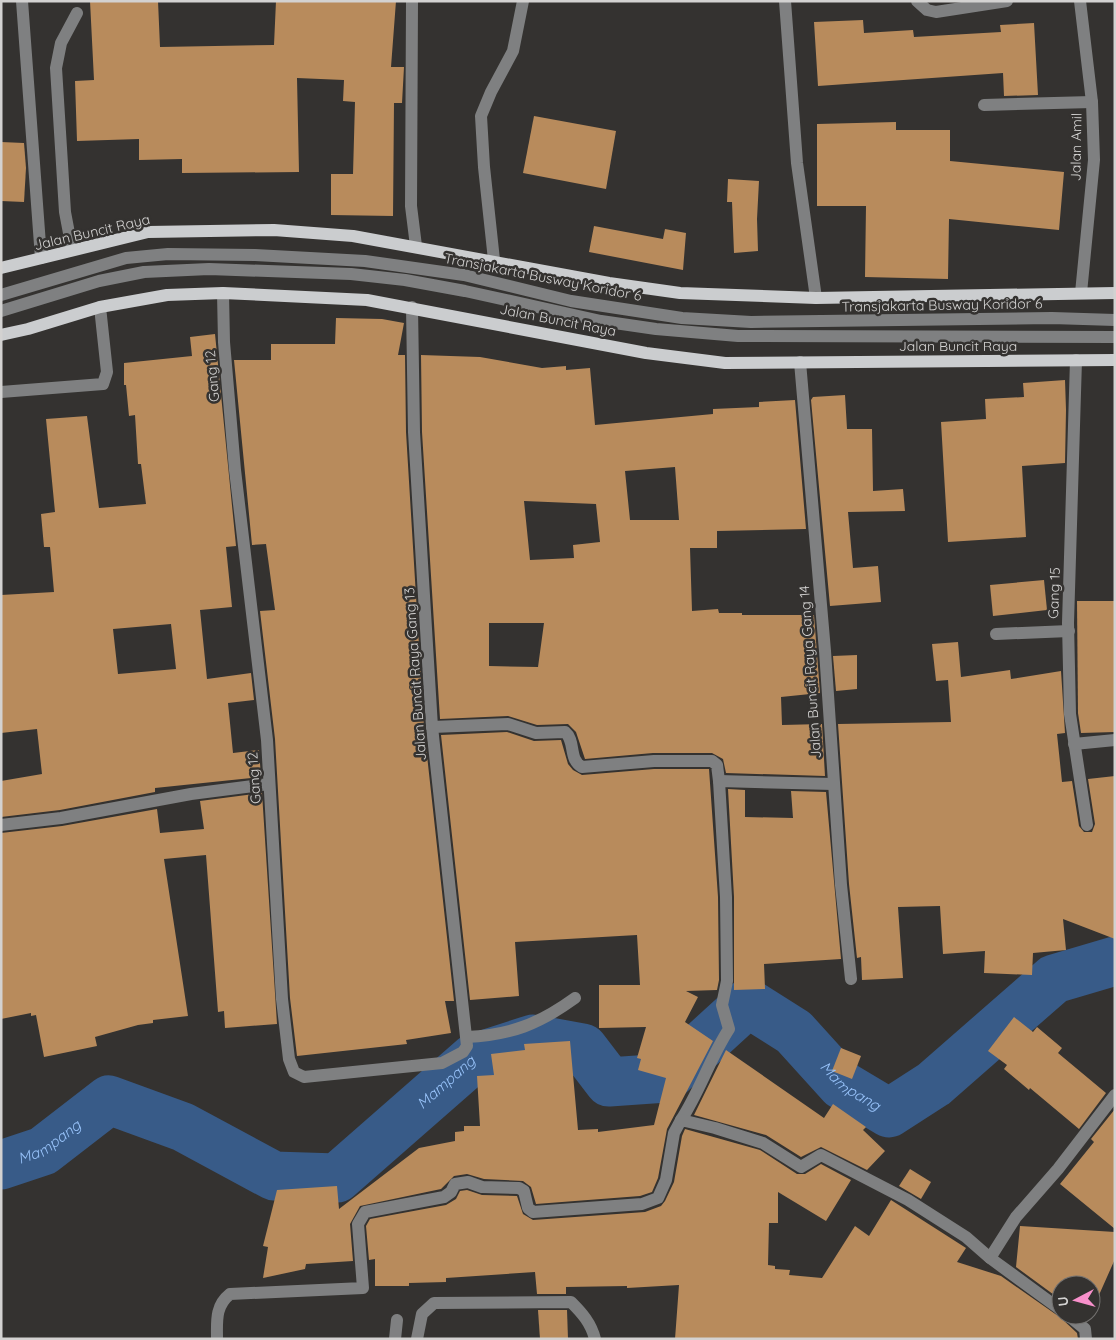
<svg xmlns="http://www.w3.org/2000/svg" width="1116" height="1340" viewBox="0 0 1116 1340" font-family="Quicksand,sans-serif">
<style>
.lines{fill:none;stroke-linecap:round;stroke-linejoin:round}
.river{stroke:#385b88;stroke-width:49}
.building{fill:#b88b5c;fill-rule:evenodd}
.minor{stroke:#7f8081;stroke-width:12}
.major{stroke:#cbcdcf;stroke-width:12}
.labels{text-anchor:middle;stroke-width:5;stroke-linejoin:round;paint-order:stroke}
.street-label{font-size:14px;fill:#d3d2d1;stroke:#343230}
.water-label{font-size:15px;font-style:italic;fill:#98c3fa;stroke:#343230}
</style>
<rect width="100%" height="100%" fill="#343230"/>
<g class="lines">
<path class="river" id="s1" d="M1,1165L43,1151L109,1100L183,1127L274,1176L337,1178L474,1058L533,1039L583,1048L609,1082L666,1078L748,1003L794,1032L842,1085L889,1113L934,1084L1054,979L1115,961"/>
</g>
<g class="building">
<path d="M90,1H158L160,47L274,45L276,1H396L391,67H404L402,103H394L393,216L331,215V174H353L355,102L343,101L344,80L297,78L299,172L182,173V159L139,160V139L77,141L75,81L94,80Z"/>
<path d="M863,20L864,33L913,30L914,37L1001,32L1000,25L1034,23L1038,95L1004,96L1003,73L818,86L814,22Z"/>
<path d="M534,116L616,131L606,189L523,173Z"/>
<path d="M896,122V130H950V161L1064,172L1059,230L949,219L948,279L865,277L866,206H817V124Z"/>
<path d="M1,142L24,143L26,168L24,202L1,201Z"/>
<path d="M728,179L759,181L757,219L758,251L734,253L732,202H727Z"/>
<path d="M594,226L663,239L665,229L686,233L683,270L589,252Z"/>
<path d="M336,318L382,319L404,323L398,355H405L406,432L424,728L454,1001H445L451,1033L406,1040L407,1044L297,1056L290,998L275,739L260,611L275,610L266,544L252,545L234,360H271V344H335Z"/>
<path d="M215,334L236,546L226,547L232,607L200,610L207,679L251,673L254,700L228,703L233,753L259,750L261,777L155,788V792L60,810L1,817V781L42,774L37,729L1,733V595L54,592L50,547H44L41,514L55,512L46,419L87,416L99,508L146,504L141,464H138L135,415L129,416L126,385H124V363L192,356L190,337ZM171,624L176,669L118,674L113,629Z"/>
<path d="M421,355L480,357L542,368L566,366V370L590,368L595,425L713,414V409L759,407V402L795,400L806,529L717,531V548H690L692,611L718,609L719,613H742V615H814L820,693L781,697L782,725L822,724L825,776L726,773L723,759L712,753H653L585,759L576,732L568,724L537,725L508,716L440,719L422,432ZM675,467L679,520H630L625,471ZM524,501L596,504L600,542L573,545L574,558L530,560ZM489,623H544L538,667L489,666Z"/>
<path d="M1065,380L1066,410L1065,463L1022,466L1026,537L948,542L941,422L986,419L985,399L1024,397L1023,383Z"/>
<path d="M845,395L847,429H872L873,491L903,489L905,511L848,512L853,568L878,566L881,602L830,606L811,400L813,397Z"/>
<path d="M1044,580L1047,610L993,616L990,585Z"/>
<path d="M1077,601H1115V732L1081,733L1078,713Z"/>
<path d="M958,642L961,677L1010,670L1011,679L1061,671L1065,733L1057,734L1062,782L1072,781L1079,826L1084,832H1092L1095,824L1088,779L1115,776V939L1063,919L1066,950L1033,953L1032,975L984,973L985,951L943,954L940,906L898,907L903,978L862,980L861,957L857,958L849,884L838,724L951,722L948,680L936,681L932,644Z"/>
<path d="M857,655V689L836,691L833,656Z"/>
<path d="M507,732L534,741L561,740L568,764L573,770L582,775L654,769H709L718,897L719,980L717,990L686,991L698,997L685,1022L713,1041L667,1129L658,1178L652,1192L640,1196L536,1204L531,1187L523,1181L484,1179L467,1174L454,1176L441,1189L360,1206L350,1224L353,1261L306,1264L305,1269L263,1278L268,1247L263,1246L277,1190L337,1186L339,1209L419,1148L455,1141V1132L464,1131V1126H480L477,1076L494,1075L491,1054L525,1050L524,1044L570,1041L578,1130L598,1129V1132L654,1125L666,1078L638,1070L641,1059L637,1058L646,1027L599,1028V985H640L637,935L515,942L519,996L470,1000L441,735Z"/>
<path d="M728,789L745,790V817L793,818L791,791L826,792L841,959L764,964L765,989L734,990V897Z"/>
<path d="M262,793L277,1024L225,1028L224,1011L218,1012L206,855L164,859L188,1016L153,1020V1023L138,1025L95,1037L97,1046L44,1057L36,1015L31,1016V1013L1,1019V833L62,826L157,809L160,833L204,829L200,801Z"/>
<path d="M1014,1017L1033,1032L1037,1027L1062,1048L1058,1053L1106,1093L1079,1129L1030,1088L1029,1090L1004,1069L1007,1065L988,1051Z"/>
<path d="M841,1048L861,1056L852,1079L832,1071Z"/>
<path d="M726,1050L824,1118L833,1104L866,1127L863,1130L885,1151L867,1170L821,1147L801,1157L766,1135L694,1115Z"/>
<path d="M1115,1109V1229L1060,1184L1094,1142L1091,1139Z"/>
<path d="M685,1129L760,1150L797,1174H805L821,1164L851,1180L826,1221L778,1192V1223H769L768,1265L775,1266V1269L790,1270L789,1275L822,1278L855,1226L869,1236L891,1200L966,1248L957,1262L1001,1276L1061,1318L1077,1333L1078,1339H675L679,1285L627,1288V1286L566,1287V1294H537L535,1272L446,1278V1282L409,1283V1286H375V1259L369,1260L366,1226L370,1219L446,1205L456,1199L460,1191L467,1190L482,1195L517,1196L523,1214L533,1220L645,1212L661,1206L665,1201L674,1182L682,1136Z"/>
<path d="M910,1169L931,1182L921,1199L899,1186Z"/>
<path d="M1020,1226L1115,1232V1259L1091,1313V1285H1061V1300L1016,1267Z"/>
<path d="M538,1310H567L568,1339H540Z"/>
</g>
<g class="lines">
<g class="minor">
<path d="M22,1L41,258"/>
<path d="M412,1L411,206L416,246"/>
<path d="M785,1L797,163L816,298"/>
<path d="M917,1L927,10L936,12L1007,1"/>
<path d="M1080,1L1092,102L1094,160L1081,293"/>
<path d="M984,105L1092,102"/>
<path d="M72,249L65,212L56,68L61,43L77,13"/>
<path d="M494,260L484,167L481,116L491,92L513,51L523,1"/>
<path d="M223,293L224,342L235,470L267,740L282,999L289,1059L294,1072L304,1077L442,1063L463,1052L467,1046L432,727L414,432L412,307"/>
<path d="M1,295L126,258L168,254L255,255L365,261L464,275L571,301L682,318L751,322L1052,318L1115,320"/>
<path d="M1,311L99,281L144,272L209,269L351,274L405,280L465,291L601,321L656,329L738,336L1115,337"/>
<path d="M1076,360L1068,623L1070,714L1087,825"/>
<path d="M800,362L825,651L841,885L851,979"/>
<path d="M1,392L103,384L107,372L100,307"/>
<path d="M996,634L1069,631"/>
<path d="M432,727L508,724L536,733L565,732C576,741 568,759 582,767L654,761H712L717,765L719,781"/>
<path d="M1074,744L1115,740"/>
<path d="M1,825L61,818L191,794L269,784"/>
<path d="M467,1037C511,1035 539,1024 575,998"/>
<path d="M681,1120C700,1091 710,1058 729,1029L722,1005L727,981L726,897L719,781L833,784"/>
<path d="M990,1258L1016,1217L1058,1169L1115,1095"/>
<path d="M1068,1315L1085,1329L1086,1339"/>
<path d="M217,1339C217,1321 215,1306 230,1294L363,1288L358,1224L365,1212L444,1197L451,1192L455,1184L468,1182L482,1187L519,1188L524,1191L528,1208L533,1212L642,1204L658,1198L666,1180L674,1133L681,1120L715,1128L763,1143L801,1167L821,1155L908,1200L966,1237L990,1258L1061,1310"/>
<path d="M395,1339L397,1320"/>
<path d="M417,1339L422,1314L434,1303L571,1302C582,1313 591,1323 595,1339"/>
</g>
<g class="major">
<path d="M1,268L148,232L274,230L353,236L609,283L680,293L816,298L1115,293"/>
<path d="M1,335L28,329L100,307L167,295L223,293L367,300L646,353L725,363L1115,360"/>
</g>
</g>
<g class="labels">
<g class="street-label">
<text transform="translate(1076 147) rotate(-89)" y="5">Jalan Amil</text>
<text transform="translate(92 232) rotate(-13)" y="5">Jalan Buncit Raya</text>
<text transform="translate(543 277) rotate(11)" y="5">Transjakarta Busway Koridor 6</text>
<text transform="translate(942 305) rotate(-1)" y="5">Transjakarta Busway Koridor 6</text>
<text transform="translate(558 320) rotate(11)" y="5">Jalan Buncit Raya</text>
<text x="958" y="351">Jalan Buncit Raya</text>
<text transform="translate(212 376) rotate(-95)" y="5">Gang 12</text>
<text transform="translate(1054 593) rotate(-88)" y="5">Gang 15</text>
<text transform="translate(810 672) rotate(-94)" y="5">Jalan Buncit Raya Gang 14</text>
<text transform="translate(415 674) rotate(-94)" y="5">Jalan Buncit Raya Gang 13</text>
<text transform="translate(254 778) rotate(-94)" y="5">Gang 12</text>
</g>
<g class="water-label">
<text dy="5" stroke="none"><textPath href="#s1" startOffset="518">Mampang</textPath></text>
<text dy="5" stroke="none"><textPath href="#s1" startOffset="1012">Mampang</textPath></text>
<text dy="5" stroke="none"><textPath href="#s1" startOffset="54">Mampang</textPath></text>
</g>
</g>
<rect width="1116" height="1340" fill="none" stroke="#d3d2d1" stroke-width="5"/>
<g transform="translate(1076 1300) rotate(264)"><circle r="24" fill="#343230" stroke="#747270"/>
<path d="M0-4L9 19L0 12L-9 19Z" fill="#f890cb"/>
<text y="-8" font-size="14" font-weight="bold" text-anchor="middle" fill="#d3d2d1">U</text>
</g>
</svg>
